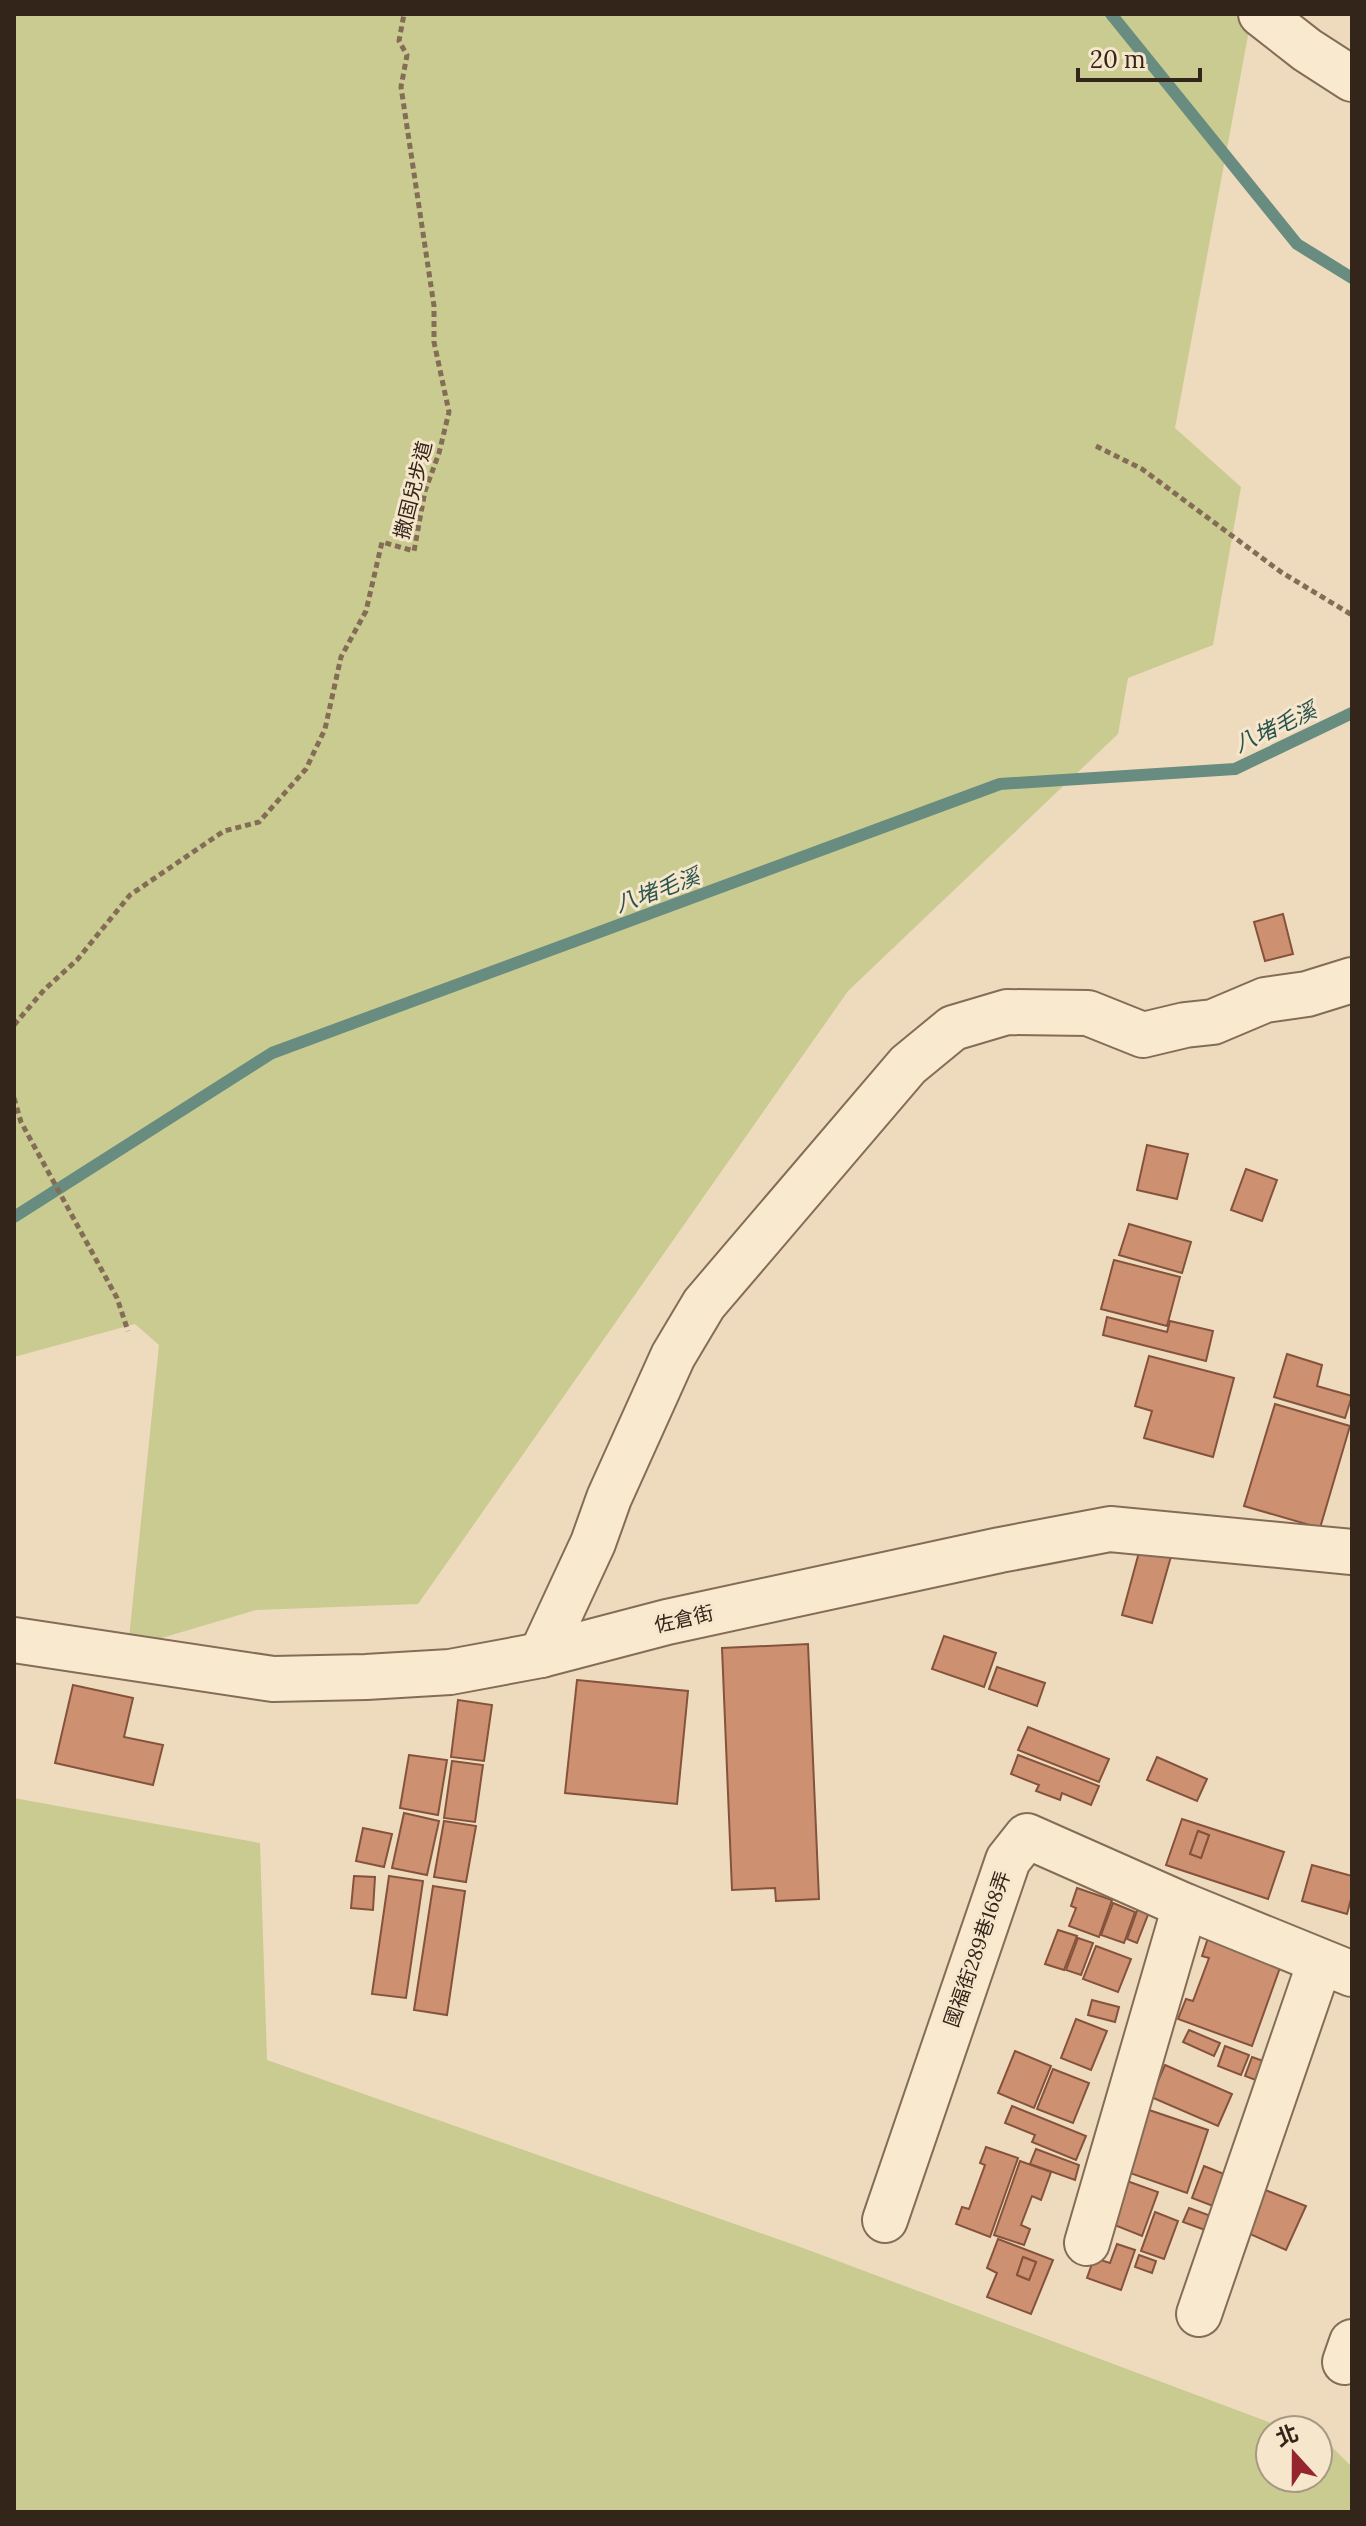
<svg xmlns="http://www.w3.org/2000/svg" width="1366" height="2526" viewBox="0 0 1366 2526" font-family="Lora,'Noto Sans TC',serif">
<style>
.green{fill:#c9cb91}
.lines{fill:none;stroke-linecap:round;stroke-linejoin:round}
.stream{stroke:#688c80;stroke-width:12}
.building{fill:#cd9172;stroke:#85533c;stroke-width:2;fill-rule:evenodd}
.minor-casing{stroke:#856c56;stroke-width:48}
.path{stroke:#856c56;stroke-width:5;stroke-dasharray:6 4;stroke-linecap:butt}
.minor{stroke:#f9e9cf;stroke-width:44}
.labels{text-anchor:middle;stroke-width:6;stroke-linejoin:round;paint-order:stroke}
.street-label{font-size:20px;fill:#34251b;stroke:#f5e6cc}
.water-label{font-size:22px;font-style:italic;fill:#2a554f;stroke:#f5e6cc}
</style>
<rect width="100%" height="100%" fill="#eedbbd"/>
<g class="green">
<path d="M14,14H1252L1175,428L1241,487L1213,645L1128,678L1118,734L848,991L418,1604L256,1610L128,1648L159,1345L135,1324L14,1357Z"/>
<path d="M14,1798L260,1843L267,2060L803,2248L1290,2430H1270V2478H1318V2441L1331,2446L1352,2467V2512H14Z"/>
</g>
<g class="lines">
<g class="stream">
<path d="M1111,14L1297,244L1352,278"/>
<path d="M14,1217L272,1053L1000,784L1235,769L1352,713"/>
</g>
</g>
<g class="building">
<path d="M1283,914L1293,954L1265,961L1254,922Z"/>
<path d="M1147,1145L1188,1154L1177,1199L1137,1190Z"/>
<path d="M1246,1169L1277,1180L1262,1221L1231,1210Z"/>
<path d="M1129,1224L1191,1242L1182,1273L1119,1255Z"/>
<path d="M1114,1260L1180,1277L1167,1326L1101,1309Z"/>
<path d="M1107,1317L1167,1332L1170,1321L1213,1331L1206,1361L1103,1335Z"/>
<path d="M1287,1354L1322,1365L1317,1386L1352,1396L1345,1418L1274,1397Z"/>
<path d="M1149,1356L1234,1378L1213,1457L1144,1438L1152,1411L1135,1406Z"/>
<path d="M1275,1404L1350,1426L1320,1528L1244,1506Z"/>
<path d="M1141,1545L1172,1553L1152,1623L1122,1615Z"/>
<path d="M944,1636L996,1653L984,1687L932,1669Z"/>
<path d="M808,1644L819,1899L776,1901L775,1888L732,1890L722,1648Z"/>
<path d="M997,1667L1045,1683L1037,1706L989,1689Z"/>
<path d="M577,1680L688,1691L677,1804L565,1793Z"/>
<path d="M73,1685L133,1698L124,1737L163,1745L153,1785L55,1763Z"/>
<path d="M458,1700L492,1705L484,1761L451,1757Z"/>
<path d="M1028,1727L1109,1759L1099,1782L1018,1750Z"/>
<path d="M409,1755L447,1760L438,1815L400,1808Z"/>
<path d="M1018,1755L1099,1786L1091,1805L1062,1793L1060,1800L1036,1791L1039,1785L1011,1774Z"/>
<path d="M1157,1757L1207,1779L1197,1801L1147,1780Z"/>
<path d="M452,1761L483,1765L475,1822L444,1818Z"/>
<path d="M404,1813L439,1821L427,1875L392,1868Z"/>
<path d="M1182,1819L1284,1852L1268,1899L1166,1865ZM1198,1831L1209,1835L1201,1858L1190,1854Z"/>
<path d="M444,1821L476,1826L466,1882L434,1877Z"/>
<path d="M363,1828L392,1834L384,1867L356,1861Z"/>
<path d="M1198,1831L1209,1835L1201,1858L1190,1854Z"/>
<path d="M1312,1865L1352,1876V1895L1347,1914L1302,1901Z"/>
<path d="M354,1876L375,1877L373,1910L351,1908Z"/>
<path d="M389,1876L423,1881L406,1998L372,1994Z"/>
<path d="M433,1886L465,1891L447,2015L414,2010Z"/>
<path d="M1077,1888L1112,1900L1099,1937L1069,1926L1076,1908L1071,1906Z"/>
<path d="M1113,1903L1135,1912L1124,1943L1101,1935Z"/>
<path d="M1138,1908L1149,1912L1137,1943L1127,1939Z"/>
<path d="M1058,1930L1077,1936L1064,1970L1045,1964Z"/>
<path d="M1209,1935L1282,1962L1252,2046L1178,2019L1186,1999L1193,2001L1209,1958L1202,1956Z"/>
<path d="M1078,1938L1093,1943L1081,1975L1066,1970Z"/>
<path d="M1096,1946L1131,1959L1118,1992L1083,1979Z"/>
<path d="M1092,2000L1119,2007L1115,2022L1088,2015Z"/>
<path d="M1076,2019L1107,2031L1091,2070L1061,2058Z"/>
<path d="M1189,2030L1220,2043L1214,2056L1183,2042Z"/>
<path d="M1225,2046L1249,2055L1241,2075L1218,2066Z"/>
<path d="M1015,2051L1051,2066L1034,2108L998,2093Z"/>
<path d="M1252,2057L1269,2063L1261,2082L1245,2076Z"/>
<path d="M1165,2065L1232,2094L1218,2126L1151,2097Z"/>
<path d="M1053,2069L1089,2083L1073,2123L1037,2109Z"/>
<path d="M1012,2106L1086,2136L1076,2160L1032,2142L1035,2135L1005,2123Z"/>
<path d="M1149,2110L1208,2130L1187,2193L1127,2172Z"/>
<path d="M986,2147L1018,2158L990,2237L956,2224L962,2207L969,2209L985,2165L980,2163Z"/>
<path d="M1036,2149L1079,2165L1075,2180L1030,2164Z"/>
<path d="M1020,2161L1051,2172L1041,2200L1032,2196L1021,2225L1030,2229L1024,2245L994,2235Z"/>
<path d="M1204,2166L1239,2180L1226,2211L1192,2198Z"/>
<path d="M1127,2181L1158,2192L1142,2236L1112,2224Z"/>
<path d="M1260,2188L1306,2206L1286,2250L1241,2230Z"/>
<path d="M1189,2208L1211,2216L1205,2230L1183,2222Z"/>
<path d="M1155,2212L1178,2221L1164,2259L1141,2251Z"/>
<path d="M998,2239L1053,2260L1031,2314L987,2297L997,2273L987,2268ZM1023,2257L1036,2262L1029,2280L1017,2275Z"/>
<path d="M1117,2244L1135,2250L1121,2290L1087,2278L1094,2258L1110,2263Z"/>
<path d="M1139,2255L1156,2261L1152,2273L1135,2267Z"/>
<path d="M1023,2257L1036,2262L1029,2280L1017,2275Z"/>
</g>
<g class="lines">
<g class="minor-casing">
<g id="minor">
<path d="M1261,14L1307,50L1352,79"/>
<path d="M14,1640L273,1679L366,1677L450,1672L541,1655L667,1622L1000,1550L1110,1529L1352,1552"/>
<path d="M541,1655L593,1543L609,1498L673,1356L704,1304L908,1065L953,1028L1007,1012L1088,1013L1143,1035L1185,1025L1213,1022L1265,1000L1307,994L1352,980"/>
<path d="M885,2220L1008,1860L1027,1836L1185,1906L1352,1974"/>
<path d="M1087,2243L1185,1906"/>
<path d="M1199,2314L1320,1962"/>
<path d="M1345,2362L1352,2342"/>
</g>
</g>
<g class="path">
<path d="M1096,446L1142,469L1281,572L1352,615"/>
<path d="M14,1025L44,990L77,960L130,895L224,831L259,822L306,769L325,729L341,657L366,611L382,542L414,551L425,491L439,453L449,412L434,342V306L401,87L407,55L399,41L404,14"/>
<path d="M14,1098L21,1122L117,1298L128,1331"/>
</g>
<use href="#minor" class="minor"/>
</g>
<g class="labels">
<g class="street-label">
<text transform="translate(413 490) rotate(-76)" y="7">撒固兒步道</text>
<text transform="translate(684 1619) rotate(-13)" y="7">佐倉街</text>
<text transform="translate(977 1949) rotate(-71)" y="7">國福街289巷168弄</text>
</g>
<g class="water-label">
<text transform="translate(1275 727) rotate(-25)" y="8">八堵毛溪</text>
<text transform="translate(657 890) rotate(-20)" y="8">八堵毛溪</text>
</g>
</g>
<rect width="1366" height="2526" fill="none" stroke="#34251b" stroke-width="32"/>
<g transform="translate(1294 2454) rotate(339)"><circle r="38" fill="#f5e6cc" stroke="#a89985" stroke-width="2"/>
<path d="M0-6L14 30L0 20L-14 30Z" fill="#95252f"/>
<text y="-12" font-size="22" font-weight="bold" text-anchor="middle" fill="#34251b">北</text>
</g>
<path d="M1078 68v12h122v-12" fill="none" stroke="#34251b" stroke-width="4"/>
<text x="1090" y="68" font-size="24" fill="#34251b" stroke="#f5e6cc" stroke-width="6" paint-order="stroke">20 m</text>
</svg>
